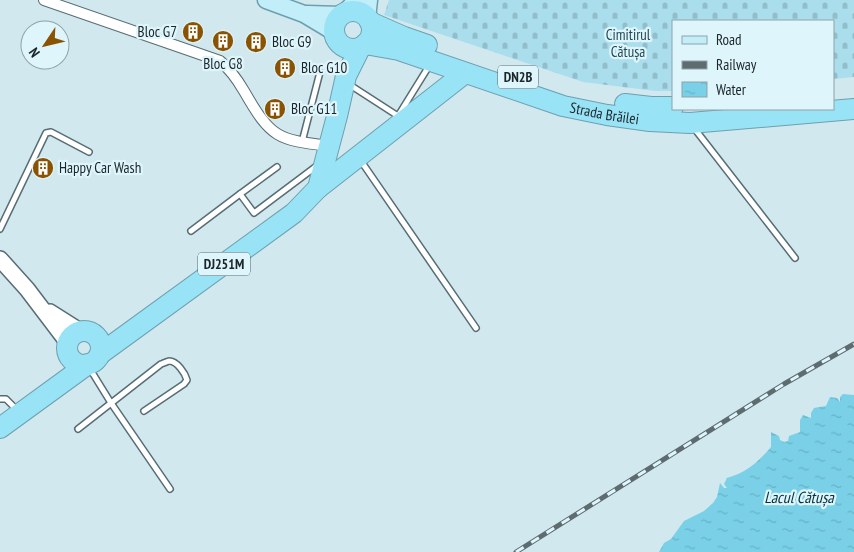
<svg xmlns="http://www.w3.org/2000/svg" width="854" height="552" viewBox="0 0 854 552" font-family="'PT Sans Narrow',sans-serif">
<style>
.cemetery{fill:url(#cemetery-stones)}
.water{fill:url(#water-ripples)}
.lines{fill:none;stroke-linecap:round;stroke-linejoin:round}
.lane-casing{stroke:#586d73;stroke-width:8}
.street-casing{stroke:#586d73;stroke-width:12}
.secondary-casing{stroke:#586d73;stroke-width:18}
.primary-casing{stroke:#6da0af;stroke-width:19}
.highway-casing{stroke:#6da0af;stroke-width:22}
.lane{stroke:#fff;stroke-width:5}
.street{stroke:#fff;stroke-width:10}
.secondary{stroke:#fff;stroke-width:15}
.primary{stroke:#c2eefa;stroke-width:16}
.highway{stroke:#99e3f7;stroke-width:20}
.rail-casing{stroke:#5e6c70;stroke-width:5}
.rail{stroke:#def5fc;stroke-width:3;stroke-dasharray:9;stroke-linecap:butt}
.labels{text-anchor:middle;stroke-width:4.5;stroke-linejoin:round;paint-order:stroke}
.shield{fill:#def5fc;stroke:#566368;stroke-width:1}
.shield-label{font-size:14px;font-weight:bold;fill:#1c2528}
.poi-label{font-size:15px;fill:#1c2528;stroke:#def5fc;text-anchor:start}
.park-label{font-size:15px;fill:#234b55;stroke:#def5fc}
.street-label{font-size:15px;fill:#1c2528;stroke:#def5fc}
.water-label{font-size:16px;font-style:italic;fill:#043039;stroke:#def5fc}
</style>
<defs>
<pattern id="cemetery-stones" width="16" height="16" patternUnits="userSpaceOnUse" patternTransform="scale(1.25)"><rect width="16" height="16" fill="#aadeed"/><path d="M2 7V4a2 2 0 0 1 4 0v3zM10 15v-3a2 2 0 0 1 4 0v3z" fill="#92becb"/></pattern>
<pattern id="water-ripples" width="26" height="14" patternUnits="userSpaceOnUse" patternTransform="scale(1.25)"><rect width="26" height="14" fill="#79d0e7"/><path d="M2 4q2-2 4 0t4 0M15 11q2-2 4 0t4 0" fill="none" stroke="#68b2c6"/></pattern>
</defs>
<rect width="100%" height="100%" fill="#d1e8ef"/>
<path class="cemetery" d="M389,0H854V77L833,79V21H673V91H655L583,82L384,15Z"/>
<path class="water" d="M843,394L854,395V552H659L664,543L671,539L684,521L704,511L713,503L717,497L720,483L724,488H727L724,484L727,478C747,472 757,463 771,447V432L779,436L780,440L784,442L788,441L789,436L800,432V420L803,415L811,418V413L814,408L826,406L830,397L837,398L840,402V397Z"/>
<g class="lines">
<g class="lane-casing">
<g id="lane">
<path d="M350,85L398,116L429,66"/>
<path d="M694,128L795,258"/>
<path d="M302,142L320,72"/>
<path d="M361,161L476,328"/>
<path d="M277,167L240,194L254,213L318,165"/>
<path d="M0,229L46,133L51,132L89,152"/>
<path d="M191,231L240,194"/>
<path d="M90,369L111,403L170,489"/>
<path d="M0,399H6L18,411"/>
<path d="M78,429L161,364C162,364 168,361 169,361C177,361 185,373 187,380L184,384L144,411"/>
</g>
</g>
<g class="street-casing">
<path id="street" d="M44,0L220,61C231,70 237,79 244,91C271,138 277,140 330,146"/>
</g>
<g class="secondary-casing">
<g id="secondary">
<path d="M0,259L27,289L68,343"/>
<path d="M50,312L80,331"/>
</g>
</g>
<g class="primary-casing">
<g id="primary">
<path d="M266,0L304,14L334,32"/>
<path d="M344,13L357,0"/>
<path d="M307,14L341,15"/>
<path d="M367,18L369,0"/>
</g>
</g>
<g class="highway-casing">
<g id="highway">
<circle cx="353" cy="30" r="19"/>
<path d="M370,22L404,37L427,45"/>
<path id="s1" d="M365,44L399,50L563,106L607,115L650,121L690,123L854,109"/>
<path d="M625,104L651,107H673"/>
<path d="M318,188L465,73"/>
<circle cx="84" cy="348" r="17"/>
<path d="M100,354L294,213L318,188L337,116L346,76L360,48"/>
<path d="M0,428L88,364"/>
</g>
</g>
<use href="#lane" class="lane"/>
<use href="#street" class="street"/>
<use href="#secondary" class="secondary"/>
<use href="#primary" class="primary"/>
<use href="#highway" class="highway"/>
<g class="rail-casing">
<path id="rail" d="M516,552L784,384L854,344"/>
</g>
<use href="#rail" class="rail"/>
</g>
<defs>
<g id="building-disc" transform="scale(1.125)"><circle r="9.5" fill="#895302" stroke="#def5fc"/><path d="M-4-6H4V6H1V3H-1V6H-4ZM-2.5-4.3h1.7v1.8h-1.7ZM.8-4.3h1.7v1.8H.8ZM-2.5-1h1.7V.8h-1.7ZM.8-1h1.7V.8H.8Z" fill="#fff"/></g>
</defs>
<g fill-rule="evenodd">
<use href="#building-disc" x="193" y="32"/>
<use href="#building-disc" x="223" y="41"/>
<use href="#building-disc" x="256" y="42"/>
<use href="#building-disc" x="285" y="68"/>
<use href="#building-disc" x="275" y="109"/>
<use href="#building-disc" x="43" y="168"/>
</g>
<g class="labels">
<g class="shield">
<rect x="498" y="65.5" width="40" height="23" rx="4"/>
<rect x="198" y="252.5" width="52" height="23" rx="4"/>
</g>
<g class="shield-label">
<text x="518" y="82">DN2B</text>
<text x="224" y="269">DJ251M</text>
</g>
<g class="poi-label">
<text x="177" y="37" text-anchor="end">Bloc G7</text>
<text x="272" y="47">Bloc G9</text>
<text x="223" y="69" text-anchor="middle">Bloc G8</text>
<text x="301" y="73">Bloc G10</text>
<text x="291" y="114">Bloc G11</text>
<text x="59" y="173">Happy Car Wash</text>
</g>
<g class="park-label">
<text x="628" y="40">Cimitirul<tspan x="628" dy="17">Cătușa</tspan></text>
</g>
<g class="street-label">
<text dy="5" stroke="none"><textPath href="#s1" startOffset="250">Strada Brăilei</textPath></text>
</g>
<g class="water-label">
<text x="799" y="503">Lacul Cătușa</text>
</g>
</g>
<rect x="672" y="20" width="162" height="90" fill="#def5fc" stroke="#90a2a7"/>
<rect x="682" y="36" width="25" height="8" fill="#c2eefa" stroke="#90a2a7"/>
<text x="716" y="45" font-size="15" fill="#1c2528">Road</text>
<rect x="682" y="61" width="25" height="8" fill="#5e6c70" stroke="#90a2a7"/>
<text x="716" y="70" font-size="15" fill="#1c2528">Railway</text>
<rect x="682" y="82" width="25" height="15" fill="url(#water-ripples)" stroke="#90a2a7"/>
<text x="716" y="95" font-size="15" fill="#1c2528">Water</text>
<g transform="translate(45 45) rotate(235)"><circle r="24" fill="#def5fc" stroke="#90a2a7"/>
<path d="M0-4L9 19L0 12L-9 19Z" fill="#895302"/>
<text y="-8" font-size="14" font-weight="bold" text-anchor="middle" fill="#1c2528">N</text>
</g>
</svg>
